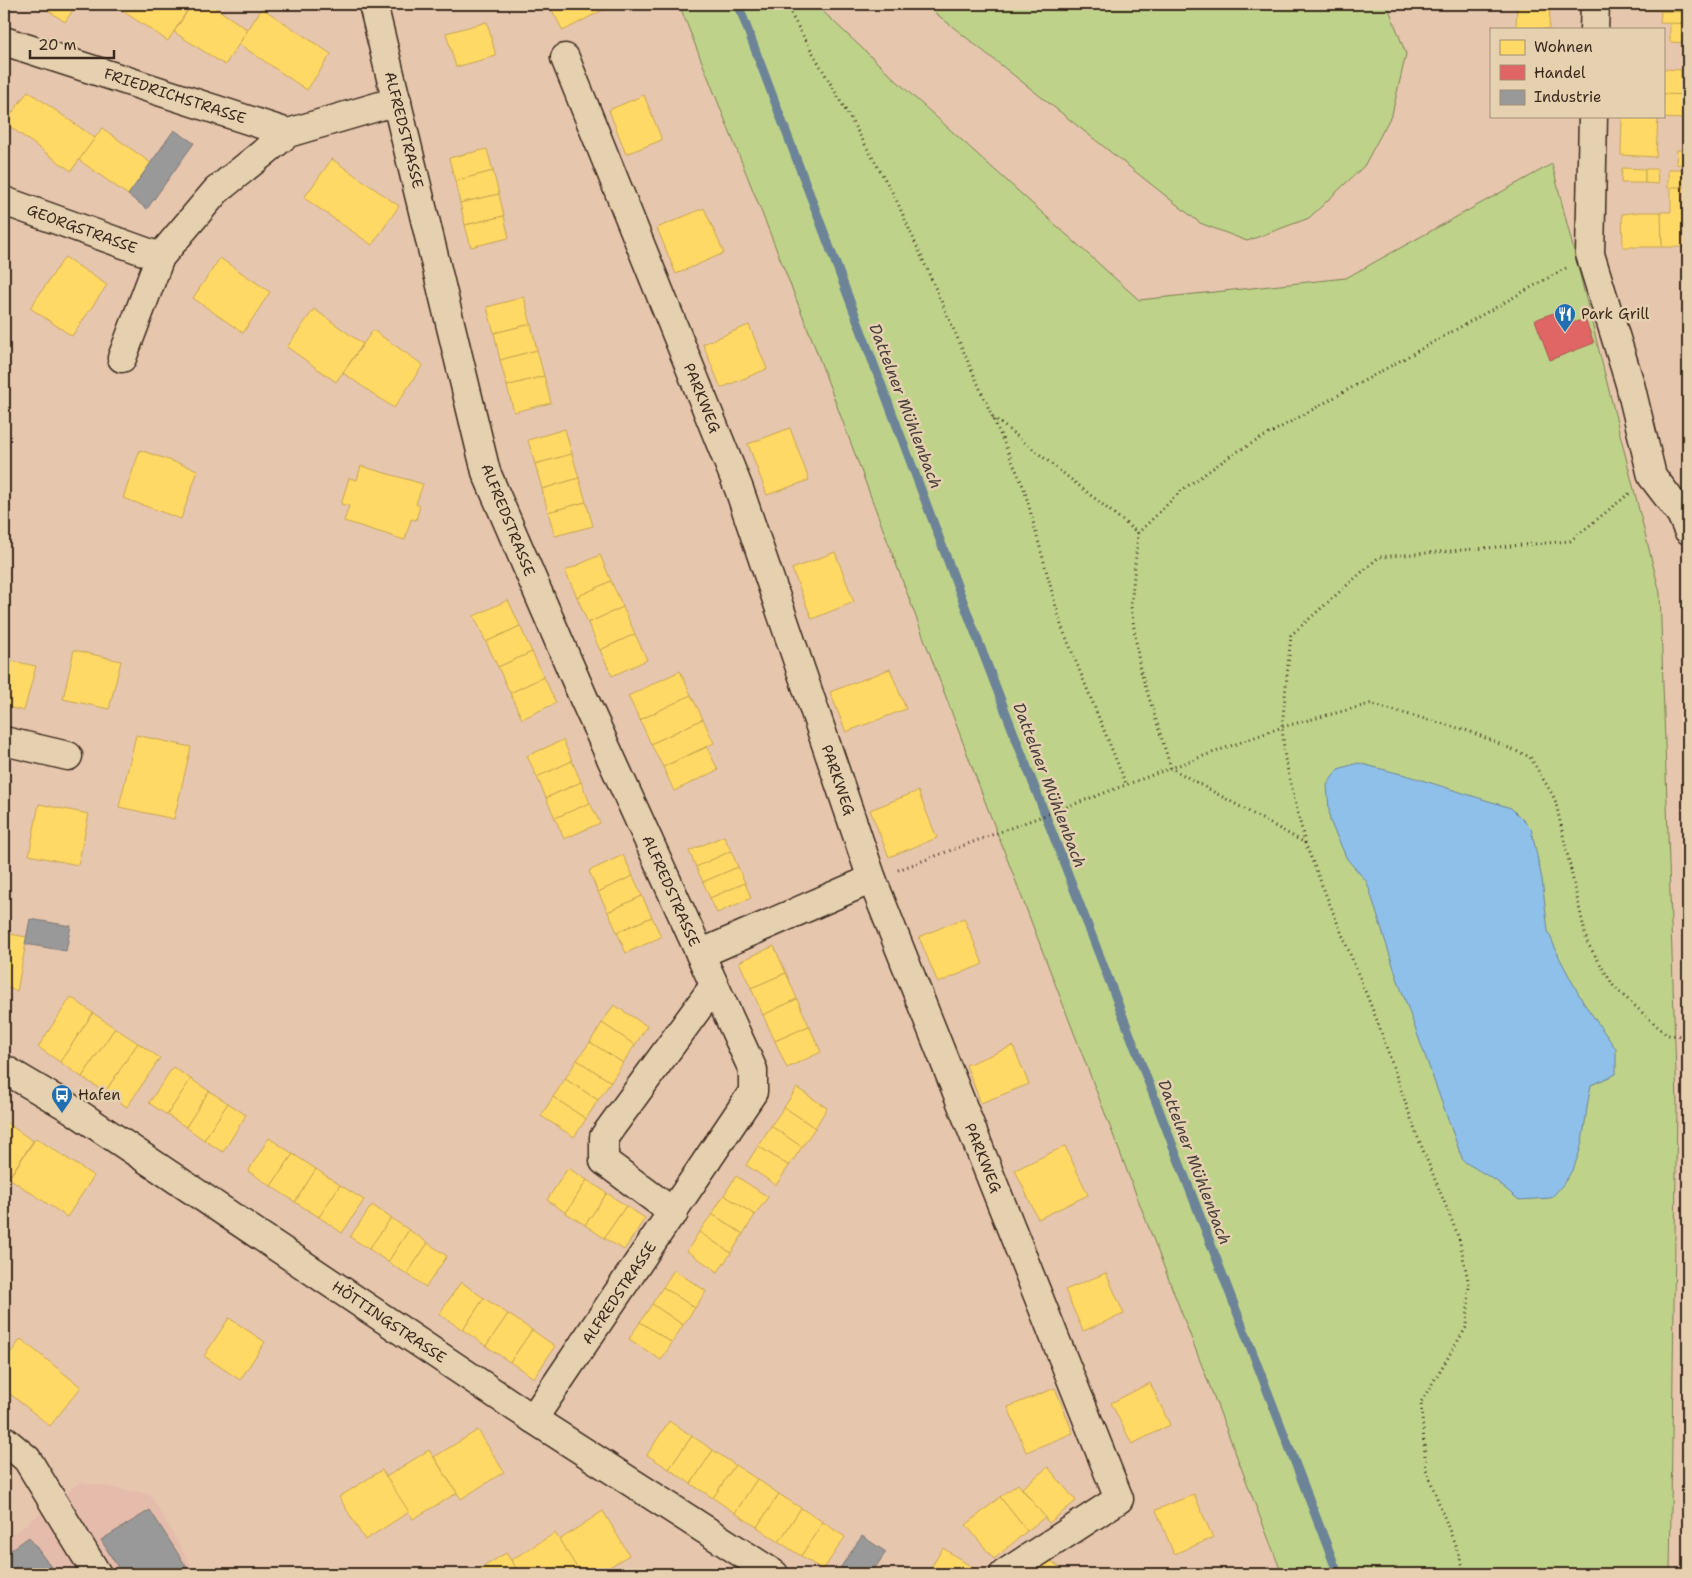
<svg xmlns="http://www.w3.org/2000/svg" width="1692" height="1578" viewBox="0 0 1692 1578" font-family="'Shantell Sans',sans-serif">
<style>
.built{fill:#e5bcab}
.green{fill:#bed389;stroke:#7c7e54}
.water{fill:#8fc0ea;stroke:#6d8498}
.homes{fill:#ffd966;stroke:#c4a450}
.shops{fill:#e06666;stroke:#ae5450}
.industry{fill:#999;stroke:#7d7874}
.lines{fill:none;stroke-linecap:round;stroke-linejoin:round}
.stream{stroke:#6d8498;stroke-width:9}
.minor-casing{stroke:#3b2a1e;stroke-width:31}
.path{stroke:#3b2a1e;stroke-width:3;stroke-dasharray:1 4;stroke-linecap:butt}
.minor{stroke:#e5d0af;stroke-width:28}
.labels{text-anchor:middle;stroke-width:5;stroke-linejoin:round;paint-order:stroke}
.street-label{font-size:15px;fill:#3b2a1e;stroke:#e5d0af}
.poi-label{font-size:15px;fill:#3b2a1e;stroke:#e5d0af;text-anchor:start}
.water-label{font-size:16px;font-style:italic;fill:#48403d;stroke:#e5d0af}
</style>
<rect width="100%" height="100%" fill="#e7c6ae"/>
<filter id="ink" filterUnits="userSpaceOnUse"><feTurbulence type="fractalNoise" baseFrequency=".02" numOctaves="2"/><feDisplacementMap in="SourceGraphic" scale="10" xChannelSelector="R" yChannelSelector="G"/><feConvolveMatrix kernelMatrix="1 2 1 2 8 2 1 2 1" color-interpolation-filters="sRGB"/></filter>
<g filter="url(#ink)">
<path class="built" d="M80,1482L150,1494L196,1574H4V1541Z"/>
<g class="green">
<path d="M679,4H815L915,98L1139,300L1346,278L1552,164L1660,593L1677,1104L1670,1574H1282L986,804L810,334Z"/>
<path d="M924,4H1387L1406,54L1392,114L1364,166L1309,218L1247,241L1200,223Z"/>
</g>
<path class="water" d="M1358,763L1409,776L1511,808L1531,828L1542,879L1548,931L1560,959L1583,1002L1616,1049V1074L1591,1085C1581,1132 1588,1161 1551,1198L1519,1200L1495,1180L1463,1161L1396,975L1367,882L1347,859L1330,821L1327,785L1338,769Z"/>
<g class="homes">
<path d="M39,4H77L65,22Z"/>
<path d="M121,4H187L190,6L168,41L118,8Z"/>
<path d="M192,4H210L248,30L225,65L174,32Z"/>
<path d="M549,4H614L563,31Z"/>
<path d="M1517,4H1550L1549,29H1516Z"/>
<path d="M1627,4H1686L1685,12L1627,9Z"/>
<path d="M262,8L331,54L307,90L239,44Z"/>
<path d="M1661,11L1688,12V24L1660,23Z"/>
<path d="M487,22L496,56L456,67L446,33Z"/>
<path d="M1670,23L1688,24V43L1670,42Z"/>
<path d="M1663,69L1681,70V79H1688V95L1663,94Z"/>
<path d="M28,91L95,138L71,171L5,123Z"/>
<path d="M1663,94L1688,95V119L1658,118L1663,116Z"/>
<path d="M644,95L662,140L626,154L609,110Z"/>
<path d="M1622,116H1658L1656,157L1621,155Z"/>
<path d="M102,128L151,163L128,195L79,160Z"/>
<path d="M487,149L493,171L455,181L449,158Z"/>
<path d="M1677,150H1688V165L1676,164Z"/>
<path d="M332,159L399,206L372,245L304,198Z"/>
<path d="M1622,168L1645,169V183H1621Z"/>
<path d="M1645,169H1657L1658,184L1645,183Z"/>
<path d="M1668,169H1682L1683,187L1668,188Z"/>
<path d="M1682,169H1688V187H1683Z"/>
<path d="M493,171L499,194L460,203L455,181Z"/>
<path d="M1671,187H1683V247H1662L1661,212H1671Z"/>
<rect x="1683" y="187" width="5" height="60"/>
<path d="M499,194L504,216L465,225L460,203Z"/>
<path d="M704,208L724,253L676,274L657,228Z"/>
<path d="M1639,212H1661L1662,247H1623L1622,214Z"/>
<path d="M504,216L509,238L471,247L465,225Z"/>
<path d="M65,257L107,285L72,336L30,308Z"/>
<path d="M220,258L270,292L243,333L193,298Z"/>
<path d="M524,297L531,324L494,333L487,307Z"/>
<path d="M314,309L363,344L336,382L287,347Z"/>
<path d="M531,324L537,350L500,360L494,333Z"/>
<path d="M749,325L767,369L721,388L703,344Z"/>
<path d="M373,330L423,365L394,408L343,373Z"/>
<path d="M537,350L544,376L507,386L500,360Z"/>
<path d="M544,376L551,403L514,412L507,386Z"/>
<path d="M790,428L809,480L767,495L748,444Z"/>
<path d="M565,429L572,454L535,464L528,440Z"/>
<path d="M140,450L198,470L181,519L123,498Z"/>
<path d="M572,454L579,478L542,489L535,464Z"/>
<path d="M361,466L423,484L416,504L420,506L416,520L411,519L405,540L344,521L349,506L341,504L349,478L357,480Z"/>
<path d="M579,478L586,502L548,512L542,489Z"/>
<path d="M586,502L593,526L555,536L548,512Z"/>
<path d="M835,552L854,602L812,619L792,569Z"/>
<path d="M600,555L611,581L577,597L565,571Z"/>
<path d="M611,581L623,607L588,623L577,597Z"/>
<path d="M508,600L520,626L486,642L474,616Z"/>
<path d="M623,607L635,634L600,650L588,623Z"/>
<path d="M520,626L532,652L498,667L486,642Z"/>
<path d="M635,634L647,660L612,676L600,650Z"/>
<path d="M74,650L121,661L109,709L63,699Z"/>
<path d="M532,652L544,677L510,693L498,667Z"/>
<path d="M4,659L12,661L4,692Z"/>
<path d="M12,661L36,666L24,711L4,706V692Z"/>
<path d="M890,669L906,709L846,732L830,692Z"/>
<path d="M680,671L691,695L640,720L628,696Z"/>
<path d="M544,677L556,703L522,719L510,693Z"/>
<path d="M691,695L703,719L651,744L640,720Z"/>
<path d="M703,719L714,743L663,767L651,744Z"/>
<path d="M136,735L191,747L174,819L119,807Z"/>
<path d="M563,740L572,761L537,777L527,756Z"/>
<path d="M707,747L718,770L674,791L663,767Z"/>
<path d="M572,761L581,782L546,798L537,777Z"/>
<path d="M581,782L590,803L555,818L546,798Z"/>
<path d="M918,791L937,838L889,857L870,810Z"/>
<path d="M590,803L600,823L564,839L555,818Z"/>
<path d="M39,804L89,814L78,865L29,855Z"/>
<path d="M724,836L731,851L696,867L689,851Z"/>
<path d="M731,851L738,867L703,882L696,867Z"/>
<path d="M623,855L633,876L598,892L589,871Z"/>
<path d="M738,867L745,883L710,898L703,882Z"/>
<path d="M633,876L642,896L608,912L598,892Z"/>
<path d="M745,883L751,898L717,913L710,898Z"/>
<path d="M642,896L652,917L617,932L608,912Z"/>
<path d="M652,917L661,937L626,953L617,932Z"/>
<path d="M964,918L983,964L938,983L919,937Z"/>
<path d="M4,933L27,937L17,991L4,987Z"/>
<path d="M774,946L786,973L751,988L739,962Z"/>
<path d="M786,973L797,999L763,1015L751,988Z"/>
<path d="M71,997L93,1013L60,1062L38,1047Z"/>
<path d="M797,999L809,1026L775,1041L763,1015Z"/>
<path d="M614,1005L647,1026L635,1045L602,1023Z"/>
<path d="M93,1013L115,1028L82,1077L60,1062Z"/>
<path d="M602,1023L635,1045L623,1063L590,1042Z"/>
<path d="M809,1026L821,1052L787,1068L775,1041Z"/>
<path d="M115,1028L138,1043L105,1092L82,1077Z"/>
<path d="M590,1042L623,1063L611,1082L577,1060Z"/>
<path d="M138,1043L160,1058L127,1107L105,1092Z"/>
<path d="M1013,1046L1029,1084L981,1103L966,1065Z"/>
<path d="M577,1060L611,1082L598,1100L565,1079Z"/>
<path d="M173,1067L191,1079L167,1115L149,1103Z"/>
<path d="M191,1079L209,1091L186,1127L167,1115Z"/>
<path d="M565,1079L598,1100L586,1119L553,1097Z"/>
<path d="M797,1088L827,1108L815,1128L784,1107Z"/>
<path d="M209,1091L228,1103L204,1140L186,1127Z"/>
<path d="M553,1097L586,1119L574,1137L541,1116Z"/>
<path d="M228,1103L246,1115L223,1152L204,1140Z"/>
<path d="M784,1107L815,1128L802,1147L771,1126Z"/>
<path d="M4,1121L33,1141L6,1182L4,1180Z"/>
<path d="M771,1126L802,1147L789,1166L758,1146Z"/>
<path d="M36,1138L94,1176L67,1217L9,1178Z"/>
<path d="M269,1138L293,1154L271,1186L248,1171Z"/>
<path d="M758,1146L789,1166L776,1185L746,1165Z"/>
<path d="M1065,1146L1088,1195L1038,1219L1015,1170Z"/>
<path d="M293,1154L316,1169L295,1202L271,1186Z"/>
<path d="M568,1168L587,1180L566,1213L547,1200Z"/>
<path d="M316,1169L340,1185L319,1217L295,1202Z"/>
<path d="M736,1176L768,1197L755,1215L724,1195Z"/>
<path d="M587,1180L607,1193L585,1225L566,1213Z"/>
<path d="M340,1185L364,1200L342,1233L319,1217Z"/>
<path d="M607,1193L626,1206L604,1238L585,1225Z"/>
<path d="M724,1195L755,1215L743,1234L712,1214Z"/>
<path d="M372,1205L391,1218L369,1249L350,1237Z"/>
<path d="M626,1206L645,1218L624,1250L604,1238Z"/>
<path d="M712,1214L743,1234L731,1253L699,1232Z"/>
<path d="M391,1218L409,1230L388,1262L369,1249Z"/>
<path d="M409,1230L428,1243L407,1274L388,1262Z"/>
<path d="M699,1232L731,1253L718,1272L687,1251Z"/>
<path d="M428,1243L447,1256L426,1287L407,1274Z"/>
<path d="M674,1270L706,1291L695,1308L663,1287Z"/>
<path d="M1106,1273L1124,1314L1083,1331L1065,1290Z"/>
<path d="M461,1282L484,1298L463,1330L439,1314Z"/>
<path d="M663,1287L695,1308L683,1325L652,1304Z"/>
<path d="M484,1298L508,1314L486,1346L463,1330Z"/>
<path d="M652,1304L683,1325L672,1343L640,1322Z"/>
<path d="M508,1314L532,1330L510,1362L486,1346Z"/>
<path d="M229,1318L265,1342L240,1380L204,1356Z"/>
<path d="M640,1322L672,1343L661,1360L629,1339Z"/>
<path d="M532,1330L555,1346L534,1378L510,1362Z"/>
<path d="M21,1339L81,1387L50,1426L4,1389V1361Z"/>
<path d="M1150,1383L1170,1425L1132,1444L1111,1403Z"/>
<path d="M1055,1388L1073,1433L1026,1452L1008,1407Z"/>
<path d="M669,1421L692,1436L669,1469L647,1455Z"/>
<path d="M478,1430L504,1472L461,1499L434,1457Z"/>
<path d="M692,1436L713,1450L691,1484L669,1469Z"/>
<path d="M429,1450L457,1493L413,1519L386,1477Z"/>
<path d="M713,1450L735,1465L713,1498L691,1484Z"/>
<path d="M735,1465L757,1479L735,1513L713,1498Z"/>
<path d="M1048,1467L1076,1501L1049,1523L1022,1488Z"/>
<path d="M382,1470L409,1512L365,1540L339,1497Z"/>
<path d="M757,1479L779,1494L757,1527L735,1513Z"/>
<path d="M1018,1484L1045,1517L1027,1531L1000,1497Z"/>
<path d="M779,1494L801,1508L779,1542L757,1527Z"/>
<path d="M1194,1494L1213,1538L1174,1554L1156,1510Z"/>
<path d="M1000,1497L1027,1531L994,1559L966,1525Z"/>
<path d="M801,1508L823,1522L801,1556L779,1542Z"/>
<path d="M603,1511L629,1555L598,1574H581L559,1540Z"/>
<path d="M823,1522L845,1537L823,1570L801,1556Z"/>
<path d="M555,1533L581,1574H520L511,1560Z"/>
<path d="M943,1548L978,1571L976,1574H927Z"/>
<path d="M506,1553L520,1574H472Z"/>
<path d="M1046,1557L1059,1567L1054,1574H1032Z"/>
<path d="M275,1569L278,1574H266Z"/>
</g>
<path class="shops" d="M1566,308L1572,323L1585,319L1594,343L1550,360L1535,320Z"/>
<g class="industry">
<path d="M174,130L194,143L147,209L128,195Z"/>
<path d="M30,919L71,926L66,951L25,944Z"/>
<path d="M150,1510L191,1574H122L101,1540Z"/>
<path d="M862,1536L886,1552L871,1574H849L840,1568Z"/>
<path d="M29,1537L56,1574H4V1555Z"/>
</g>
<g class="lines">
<path class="stream" d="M738,4L969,617L1338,1574"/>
<g class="minor-casing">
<g id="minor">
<path d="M373,4L486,472L584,699L753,1070V1092L533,1419"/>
<path d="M1594,29L1595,4"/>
<path d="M4,41L288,133"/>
<path d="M565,58L739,489L872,879L1119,1499L1004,1574"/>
<path d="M1593,116L1590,254L1630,384L1652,476L1681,514L1688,530"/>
<path d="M4,201L160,257"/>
<path d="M122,358L160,257L216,191L288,133L397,101"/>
<path d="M4,741L68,756"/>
<path d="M700,954L872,879"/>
<path d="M4,1069L70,1108L533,1419L774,1574"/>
<path d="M674,1213L604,1161V1137L714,986"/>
<path d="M4,1440L27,1459L97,1574"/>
</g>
</g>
<g class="path">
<path d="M788,4L793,18L895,197L1024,488L1061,625L1126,784"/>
<path d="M1566,268L1233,454L1182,490L1138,533L1131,607L1140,669L1171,768L1282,727L1370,704L1469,731L1530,757L1555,799L1587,942L1614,987L1667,1035L1688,1036"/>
<path d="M993,417L1138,533"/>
<path d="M1305,843L1285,759L1282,727L1291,635L1379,557L1570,541L1630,493"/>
<path d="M898,870L1171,768L1305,843L1378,1023L1416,1133L1459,1238L1469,1285L1467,1326L1421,1402L1426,1469L1466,1574"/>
</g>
<use href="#minor" class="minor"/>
</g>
</g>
<defs>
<g id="restaurant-pin" transform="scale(1.125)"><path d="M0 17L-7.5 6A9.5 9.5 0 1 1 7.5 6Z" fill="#1f6fb2" stroke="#e5d0af"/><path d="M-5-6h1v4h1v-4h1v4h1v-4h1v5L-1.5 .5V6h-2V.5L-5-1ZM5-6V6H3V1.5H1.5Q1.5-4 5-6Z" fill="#fff"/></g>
<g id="bus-pin" transform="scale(1.125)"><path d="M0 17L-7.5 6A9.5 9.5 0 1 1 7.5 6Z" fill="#1f6fb2" stroke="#e5d0af"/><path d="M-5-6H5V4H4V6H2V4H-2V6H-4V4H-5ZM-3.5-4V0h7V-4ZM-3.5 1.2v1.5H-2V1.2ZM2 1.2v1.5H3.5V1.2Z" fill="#fff"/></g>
</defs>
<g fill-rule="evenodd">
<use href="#restaurant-pin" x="1565" y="314"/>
<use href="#bus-pin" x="62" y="1095"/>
</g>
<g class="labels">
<g class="street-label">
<text transform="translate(175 96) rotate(18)" y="5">FRIEDRICHSTRASSE</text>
<text transform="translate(404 130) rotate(76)" y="5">ALFREDSTRASSE</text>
<text transform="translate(82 229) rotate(20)" y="5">GEORGSTRASSE</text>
<text transform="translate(702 398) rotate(68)" y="5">PARKWEG</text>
<text transform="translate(508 520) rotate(68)" y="5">ALFREDSTRASSE</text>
<text transform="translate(838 780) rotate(71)" y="5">PARKWEG</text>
<text transform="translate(671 891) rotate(66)" y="5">ALFREDSTRASSE</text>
<text transform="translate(983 1158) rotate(68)" y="5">PARKWEG</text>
<text transform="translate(619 1293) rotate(-56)" y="5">ALFREDSTRASSE</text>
<text transform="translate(389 1322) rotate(34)" y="5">HÖTTINGSTRASSE</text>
</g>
<g class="poi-label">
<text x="1581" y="319">Park Grill</text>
<text x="78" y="1100">Hafen</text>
</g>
<g class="water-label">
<text transform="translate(906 406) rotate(69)" y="6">Dattelner Mühlenbach</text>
<text transform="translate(1050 785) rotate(69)" y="6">Dattelner Mühlenbach</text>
<text transform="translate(1195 1162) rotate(69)" y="6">Dattelner Mühlenbach</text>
</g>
</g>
<rect width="1692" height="1578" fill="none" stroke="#e5d0af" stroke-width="20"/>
<rect x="10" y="10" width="1672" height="1558" fill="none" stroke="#3b2a1e" stroke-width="2" filter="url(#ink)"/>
<rect x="1490" y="28" width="175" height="90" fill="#e5d0af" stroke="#a18e75"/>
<rect x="1500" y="40" width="25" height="15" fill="#ffd966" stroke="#a18e75"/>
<text x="1534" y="52" font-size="15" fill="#3b2a1e">Wohnen</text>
<rect x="1500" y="65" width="25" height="15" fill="#e06666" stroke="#a18e75"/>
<text x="1534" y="78" font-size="15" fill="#3b2a1e">Handel</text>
<rect x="1500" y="90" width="25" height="15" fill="#999999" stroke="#a18e75"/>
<text x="1534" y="102" font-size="15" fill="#3b2a1e">Industrie</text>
<path d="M30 50v8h84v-8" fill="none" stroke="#3b2a1e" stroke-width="2.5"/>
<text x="38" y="50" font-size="15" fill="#3b2a1e" stroke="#e5d0af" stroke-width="4" paint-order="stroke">20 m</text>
</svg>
